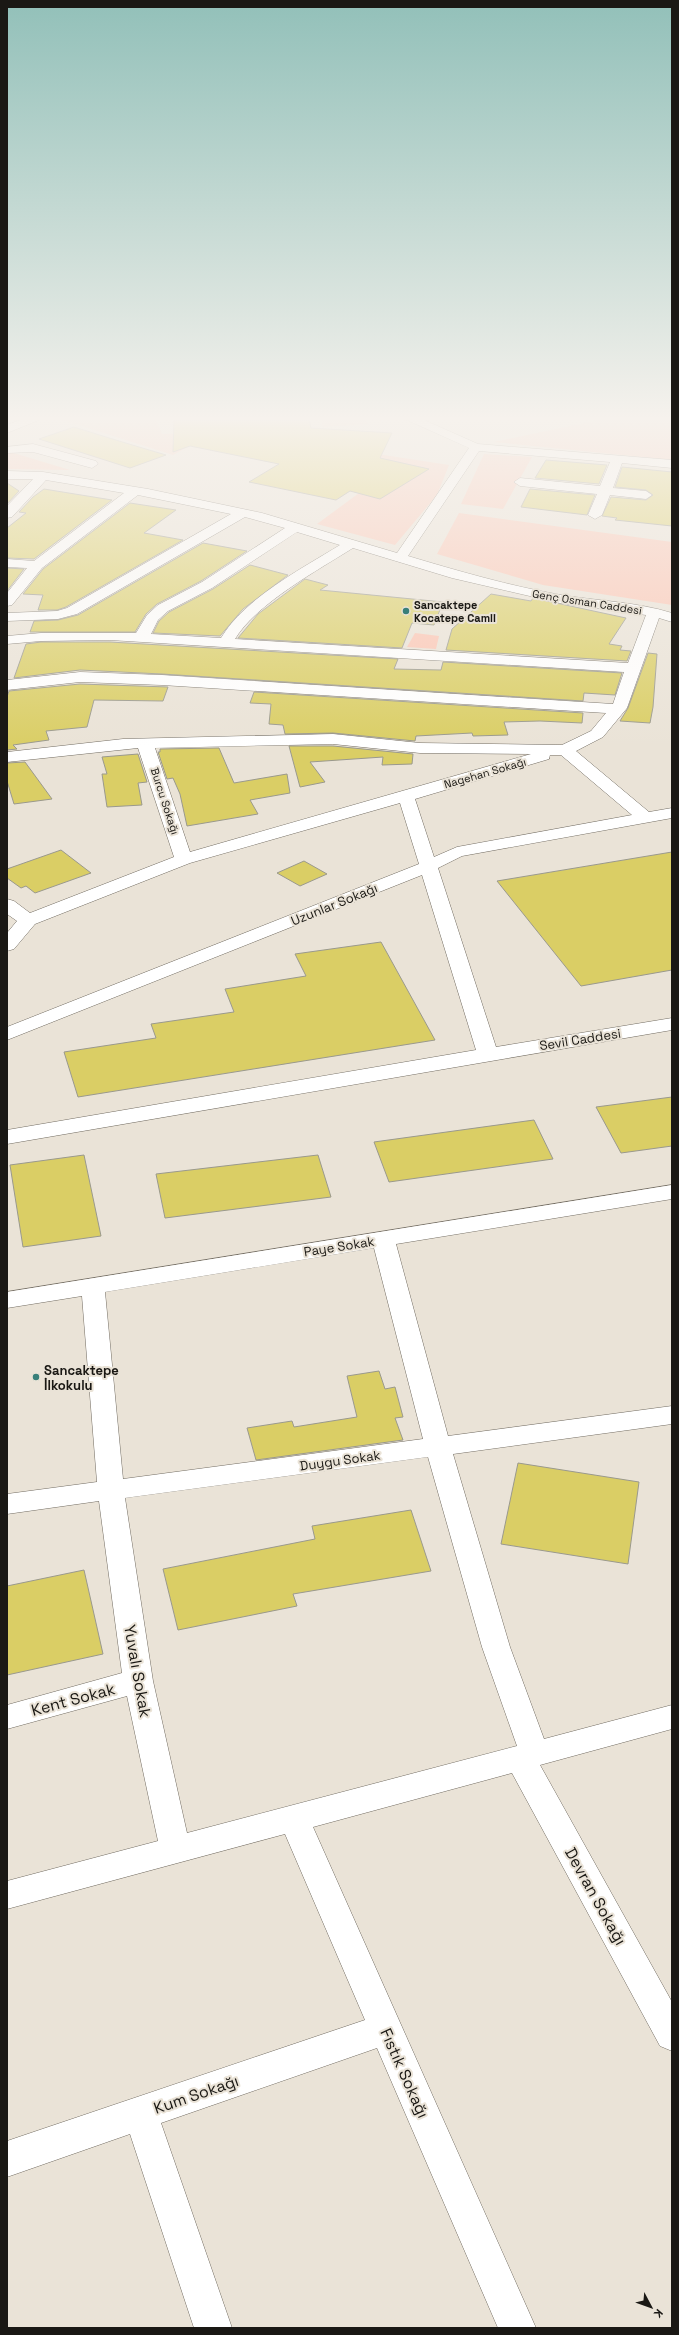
<svg xmlns="http://www.w3.org/2000/svg" width="679" height="2335" viewBox="0 0 679 2335" font-family="'Space Grotesk',sans-serif">
<style>
.green{fill:#fcc5b3}
.building{fill:#dace65;stroke:#9a998d}
.lines{fill:none;stroke-linecap:round;stroke-linejoin:round}
.minor-casing{stroke:#726c62;stroke-width:1}
.minor{fill:#fff;fill-rule:evenodd}
.poi-dot{fill:#387f79;stroke:#eae3d7;stroke-width:1.5}
.labels{text-anchor:middle;stroke-width:4;stroke-linejoin:round;paint-order:stroke}
.far-street-label{font-size:11px;fill:#1a1814;stroke:#eae3d7}
.far-poi-label{font-size:11px;font-weight:bold;fill:#1a1814;stroke:#eae3d7;text-anchor:start}
.street-label{font-size:13px;fill:#1a1814;stroke:#eae3d7}
.poi-label{font-size:13px;font-weight:bold;fill:#1a1814;stroke:#eae3d7;text-anchor:start}
.near-street-label{font-size:16px;fill:#1a1814;stroke:#eae3d7}
</style>
<rect width="100%" height="100%" fill="#eae3d7"/>
<g class="green">
<path d="M63,420H156L162,434L215,432L173,455Z"/>
<path d="M321,420H366L368,424L323,427Z"/>
<path d="M599,420H672V460L494,442Z"/>
<path d="M345,449L449,465L437,495L395,545L317,524L370,485Z"/>
<path d="M7,451L70,470L7,469Z"/>
<path d="M484,454L532,457L503,509L461,504Z"/>
<path d="M459,513L672,542V605L543,585L437,554Z"/>
<path d="M415,633L439,636L436,649L407,647Z"/>
</g>
<g class="building">
<path d="M174,420H309L311,428L392,433L380,458L429,469L380,499L350,491L336,500L249,482L279,464L190,446L173,452Z"/>
<path d="M74,427L119,441L166,455L130,468L39,439Z"/>
<path d="M546,460L607,465L599,484L535,478Z"/>
<path d="M622,467L672,472V526L615,520L617,518L602,516L611,497L646,500L653,495L646,490L615,487Z"/>
<path d="M7,483L19,491L7,504Z"/>
<path d="M44,489L112,500L34,559L7,558V528L26,513L19,512L33,497Z"/>
<path d="M530,489L595,495L587,515L521,507Z"/>
<path d="M130,503L176,510L144,533L183,540L66,607L57,610H38L43,595L23,594L43,569Z"/>
<path d="M203,543L247,551L201,581L157,604L146,614L135,632H30L34,621L58,620L78,615Z"/>
<path d="M250,565L288,575L243,609L220,636L153,633L159,621L169,612L213,589Z"/>
<path d="M7,568L24,569L7,591Z"/>
<path d="M305,579L328,585L320,590L443,602L434,625L412,623L402,648L238,638L258,614Z"/>
<path d="M491,594L531,601L533,598L626,618L609,644L622,646L620,650L631,651L627,661L446,650L452,629Z"/>
<path d="M41,642H110L398,659L394,669L441,670L443,662L622,673L615,695L584,693L583,701L162,674L80,670L14,678L26,644Z"/>
<path d="M648,653L657,654L653,707L650,723L620,721L628,708Z"/>
<path d="M80,684L168,687L163,701L94,700L87,727L46,731L49,740L13,745L17,749L7,750V697L9,691Z"/>
<path d="M254,692L583,713L582,723L540,721L504,722L508,735L473,736L472,733L416,736L415,741L333,733L285,734L283,725L269,724L271,704L250,703Z"/>
<path d="M289,746H333L413,754L412,764L382,765L383,757L310,762L325,782L300,787Z"/>
<path d="M219,748L234,783L287,774L290,793L250,800L258,814L187,826L180,794L173,778L167,779L158,752H160V749Z"/>
<path d="M138,754L147,782L138,783L142,805L107,807L102,774H107L102,757Z"/>
<path d="M25,762L52,799L14,804L7,781V763Z"/>
<path d="M61,850L91,873L35,893L26,886L21,888L7,878V869Z"/>
<path d="M672,852V970L581,986L497,881Z"/>
<path d="M304,861L327,874L300,886L277,873Z"/>
<path d="M381,942L435,1040L78,1097L64,1052L156,1038L151,1024L234,1012L225,989L306,976L295,954Z"/>
<path d="M672,1097V1146L621,1153L596,1107Z"/>
<path d="M534,1120L553,1159L389,1182L374,1142Z"/>
<path d="M84,1155L101,1236L23,1247L10,1165Z"/>
<path d="M318,1155L331,1197L165,1218L156,1174Z"/>
<path d="M379,1371L385,1389L395,1387L403,1417L395,1418L403,1440L256,1460L247,1428L292,1421L294,1427L357,1417L347,1376Z"/>
<path d="M518,1463L639,1482L628,1564L501,1544Z"/>
<path d="M411,1510L431,1571L293,1594L297,1606L178,1630L163,1569L315,1539L312,1526Z"/>
<path d="M84,1570L103,1654L7,1675V1586Z"/>
</g>
<g class="lines">
<g class="minor-casing">
<g id="minor">
<path d="M21,420H39L7,433V425Z"/>
<path d="M407,420H424L478,444L672,460V468L622,463L613,488L646,491L652,495L646,499L610,495L602,515L595,519L588,515L597,494L520,486L514,482L520,478L600,486L610,462L479,451L408,556C458,571 510,586 561,595C598,601 637,602 672,613V622L659,618L627,708L603,737L576,751L649,812L672,808V818L462,856L438,868L496,1047L672,1018V1030L7,1144V1130L476,1050L422,875L7,1040V1027L419,864L400,803L190,863L35,924L14,949L7,951V933L17,921L7,914V899L14,901L30,913L174,857L138,748L7,762V752L123,739L333,734L420,743L562,745L591,731L606,713L162,685L80,682L7,690V680L80,672L162,675L613,704L624,672L110,640L41,641L7,644V636L41,633H136L147,615L158,605L202,582L285,528L245,517L77,614L58,619L7,621V613L57,611L67,608L231,514L138,495L42,568L12,605L7,606V593L27,568L7,567V559L34,561L124,493L46,480L12,517L7,518V506L33,479H7V471L43,472L148,489L262,513L397,553L469,448ZM297,532L340,545C301,569 245,598 221,638L151,634L158,620L168,611L212,588ZM353,548L452,578L560,603L646,615L628,663L235,639C256,604 318,570 353,548ZM333,744L420,753L531,754L190,852L155,748ZM550,755H561L632,815L457,847L434,857L415,799L549,759Z"/>
<path d="M33,444L96,461L98,464L92,468L33,452L7,453V447Z"/>
<path d="M672,1185V1199L396,1244L448,1436L672,1406V1424L453,1454L510,1647L544,1739L672,1705V1729L540,1765L672,2002V2051L660,2046L512,1773L313,1827L536,2328H498L377,2048L161,2123L232,2328H194L130,2134L7,2177V2141L365,2020L285,1834L7,1909V1881L158,1841L127,1696L7,1729V1705L122,1673L99,1501L7,1514V1494L97,1482L82,1296L7,1308V1292ZM374,1248L423,1439L123,1479L105,1292ZM428,1457L482,1647L517,1746L187,1833L153,1681L125,1498Z"/>
</g>
</g>
<use href="#minor" class="minor"/>
</g>
<linearGradient id="sky" x2="0" y2="1"><stop stop-color="#92c0b9"/><stop offset="0.56" stop-color="#f6f2ed"/><stop offset="1" stop-color="#f6f2ed" stop-opacity="0"/></linearGradient>
<rect width="679" height="747" fill="url(#sky)"/>
<g class="poi-dot">
<circle cx="406" cy="611" r="4"/>
<circle cx="36" cy="1377" r="4"/>
</g>
<g class="labels">
<g class="far-street-label">
<text transform="translate(587 602) rotate(9)" y="4">Genç Osman Caddesi</text>
<text transform="translate(485 773) rotate(-16)" y="4">Nagehan Sokağı</text>
<text transform="translate(165 801) rotate(72)" y="4">Burcu Sokağı</text>
</g>
<g class="far-poi-label">
<text x="414" y="609">Sancaktepe<tspan x="414" dy="13">Kocatepe Camii</tspan></text>
</g>
<g class="street-label">
<text transform="translate(334 904) rotate(-22)" y="5">Uzunlar Sokağı</text>
<text transform="translate(580 1039) rotate(-9)" y="5">Sevil Caddesi</text>
<text transform="translate(339 1246) rotate(-9)" y="5">Paye Sokak</text>
<text transform="translate(340 1460) rotate(-8)" y="5">Duygu Sokak</text>
</g>
<g class="poi-label">
<text x="44" y="1375">Sancaktepe<tspan x="44" dy="15">İlkokulu</tspan></text>
</g>
<g class="near-street-label">
<text transform="translate(138 1671) rotate(80)" y="6">Yuvalı Sokak</text>
<text transform="translate(73 1699) rotate(-15)" y="6">Kent Sokak</text>
<text transform="translate(596 1896) rotate(61)" y="6">Devran Sokağı</text>
<text transform="translate(405 2073) rotate(66)" y="6">Fıstık Sokağı</text>
<text transform="translate(196 2094) rotate(-19)" y="6">Kum Sokağı</text>
</g>
</g>
<rect width="679" height="2335" fill="none" stroke="#1a1814" stroke-width="16"/>
<g transform="translate(651 2307) rotate(131)" stroke="#eae3d7" stroke-width="3" paint-order="stroke">
<path d="M0-3L7 15L0 10L-7 15Z" fill="#1a1814"/>
<text y="-6" font-size="11" font-weight="bold" text-anchor="middle" fill="#1a1814">K</text>
</g>
</svg>
